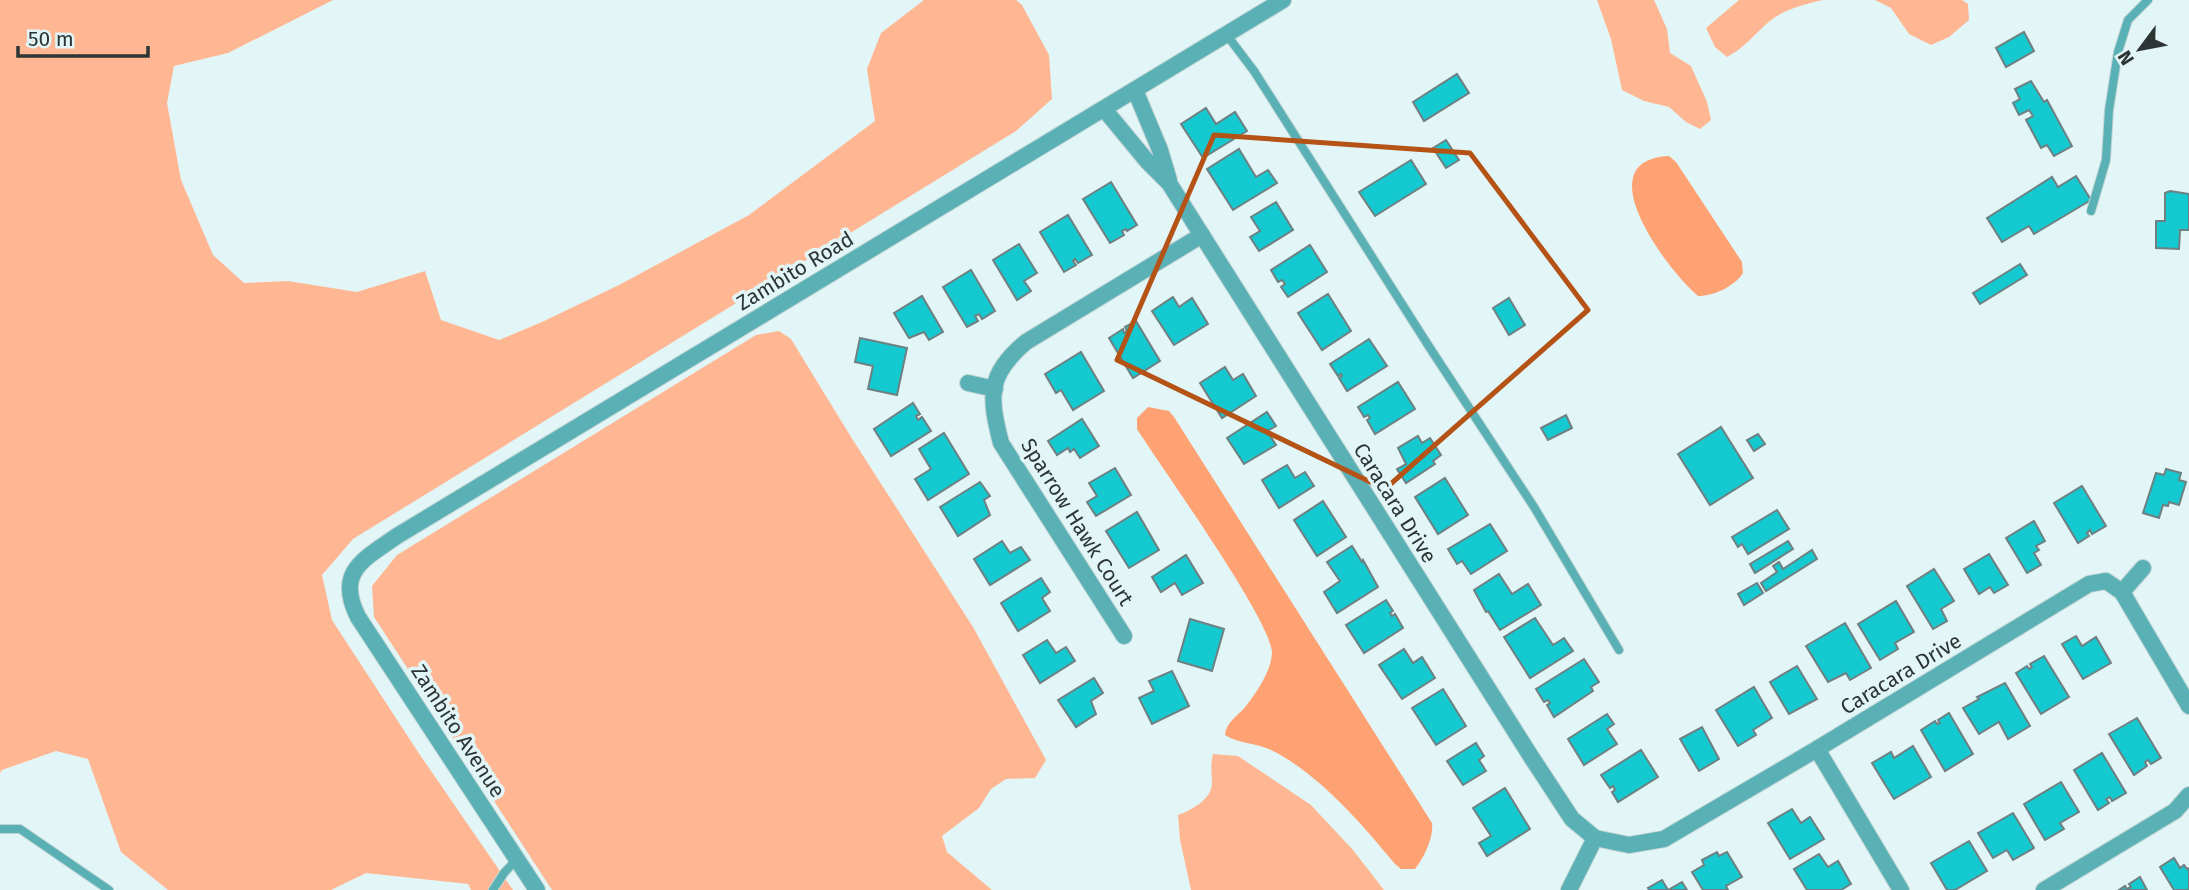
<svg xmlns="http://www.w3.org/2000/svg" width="2189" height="890" viewBox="0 0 2189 890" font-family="'Fira Sans',sans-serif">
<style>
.green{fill:#ffb793}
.water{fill:#ffa273}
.building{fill:#14c9d0;stroke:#6e8081;stroke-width:2}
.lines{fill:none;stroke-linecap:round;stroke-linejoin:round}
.lane-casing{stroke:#c1d3d4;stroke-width:10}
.street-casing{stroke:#c1d3d4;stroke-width:18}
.lane{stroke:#5ab1b5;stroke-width:8}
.street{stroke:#5ab1b5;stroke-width:16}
.marked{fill:none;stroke:#b55317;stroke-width:5;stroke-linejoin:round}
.labels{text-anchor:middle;stroke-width:7;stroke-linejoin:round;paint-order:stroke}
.street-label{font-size:21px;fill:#2c3434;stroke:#e2f6f7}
</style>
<rect width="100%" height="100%" fill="#e2f6f7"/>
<g class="green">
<path d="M0,0H333L228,53L174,66L167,103L181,180L213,255L244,283L288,281L357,292L425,271L441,320L499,340L542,322L619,285L749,215L875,121L867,69L881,33L924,0H1016L1022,5L1049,55L1052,99L1016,131L353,539L322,575L332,620L418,752L513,890H471L468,884L366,873L331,890H168L121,852L88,759L56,751L2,770L0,773Z"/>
<path d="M1597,0H1654L1667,29L1670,53L1691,66L1707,102L1711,120L1700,129L1686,122L1669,107L1644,101L1622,90L1611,39Z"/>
<path d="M1739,0H1823C1805,4 1785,9 1770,21C1755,33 1745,48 1727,57L1715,47L1706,28Z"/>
<path d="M1875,0H1962L1968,4L1969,20L1949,37L1931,45L1909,34L1891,8Z"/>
<path d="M779,331L791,339L851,437L973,627L1046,760L1035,778L1006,779L991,789L979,808L942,836L947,852L992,890H552L374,617L372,586L397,555L756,335Z"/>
<path d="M1213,754L1238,756L1311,805L1353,850L1384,890H1191L1180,840L1178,815C1191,810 1211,800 1212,784C1212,773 1210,766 1213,754Z"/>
</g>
<g class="water">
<path d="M1669,156L1676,162L1742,262L1743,273C1735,286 1714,296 1698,296C1668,271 1584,160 1669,156Z"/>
<path d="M1148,407L1169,411L1174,417L1432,823C1434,837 1424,858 1415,869H1401L1395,864C1362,824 1318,773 1271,750C1257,743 1239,744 1225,735C1226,722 1239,715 1246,706C1257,692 1271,671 1272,653C1272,621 1161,467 1137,429V418Z"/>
</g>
<g class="building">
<path d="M2024,32L2034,51L2006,67L1996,48Z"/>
<path d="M1457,74L1469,93L1424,121L1413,102Z"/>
<path d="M2031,81L2044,102L2047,100L2072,146L2054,156L2047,145L2041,148L2026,120L2033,116L2029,110L2019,115L2013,103L2020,99L2015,89Z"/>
<path d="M1206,108L1216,124L1235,112L1247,131L1203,158L1181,124Z"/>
<path d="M1446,140L1459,160L1446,168L1433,148Z"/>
<path d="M1239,149L1256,177L1268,170L1277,183L1233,210L1207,169Z"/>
<path d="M1411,160L1426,184L1375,216L1359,192Z"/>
<path d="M2076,176L2091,200L2034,234L2029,226L2002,242L1987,218L2052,177L2058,187Z"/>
<path d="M1111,182L1137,225L1127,231L1126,229L1122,231L1124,235L1110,243L1083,199Z"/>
<path d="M2170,191L2189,194V230H2180L2179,249L2156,248V221H2165V193Z"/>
<path d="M1276,202L1293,230L1259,251L1250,237L1260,231L1251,217Z"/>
<path d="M1068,215L1092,255L1078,263L1075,259L1073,261L1076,265L1064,272L1040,232Z"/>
<path d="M1019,244L1037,273L1024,281L1031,291L1017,300L993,260Z"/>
<path d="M1310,245L1327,272L1288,297L1281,287L1285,284L1282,280L1278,282L1271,270Z"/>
<path d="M2020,264L2027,275L1980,304L1973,293Z"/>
<path d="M971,270L995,311L982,319L979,314L975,316L978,321L967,327L943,287Z"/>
<path d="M1328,294L1351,331L1322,350L1298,313Z"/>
<path d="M922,296L943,332L929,340L924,332L909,338L894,313Z"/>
<path d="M1173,297L1179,307L1192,298L1208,324L1174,345L1152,311Z"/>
<path d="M1509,298L1525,325L1509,335L1493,308Z"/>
<path d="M1136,321L1160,361L1133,378L1109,338L1123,329L1124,333L1127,331L1125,327Z"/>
<path d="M860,338L907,348L897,395L868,389L873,366L855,362Z"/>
<path d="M1369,339L1387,366L1347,391L1339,378L1342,376L1341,374L1338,376L1330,364Z"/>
<path d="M1081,352L1104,391L1073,410L1061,390L1056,393L1045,374Z"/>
<path d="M1225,367L1233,380L1243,374L1256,396L1222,418L1200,383Z"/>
<path d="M1398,382L1415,409L1375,434L1367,420L1370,418L1368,415L1364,417L1358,407Z"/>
<path d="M913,403L920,414L916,416L918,420L922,417L931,431L891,456L874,429Z"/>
<path d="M1267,412L1276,426L1267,431L1276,445L1244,464L1227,438Z"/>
<path d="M1566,415L1572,428L1548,440L1541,428Z"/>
<path d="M1082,419L1099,446L1080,458L1074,449L1070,452L1068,448L1057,455L1048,441Z"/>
<path d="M1721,427L1753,478L1710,505L1678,454Z"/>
<path d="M944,433L969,474L928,500L915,479L931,469L919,449Z"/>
<path d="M1758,434L1765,444L1754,451L1747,440Z"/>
<path d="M1418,436L1422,443L1430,438L1441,455L1433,461L1435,464L1406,483L1397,469L1406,464L1398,448Z"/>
<path d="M1287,465L1295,478L1305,472L1314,486L1279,508L1262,480Z"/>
<path d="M1115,468L1131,495L1096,516L1087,502L1097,496L1089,483Z"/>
<path d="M2166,469L2181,473L2179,480L2186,482L2179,505L2169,502L2168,506L2163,505L2159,518L2143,513L2156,473L2164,475Z"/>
<path d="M1445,478L1468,515L1438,534L1415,497Z"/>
<path d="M980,482L990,496L984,500L990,515L958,536L940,507Z"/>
<path d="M2082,486L2106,526L2092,534L2090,530L2087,533L2089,536L2078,543L2054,503Z"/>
<path d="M1323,501L1346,537L1317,556L1294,520Z"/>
<path d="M1777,510L1789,529L1748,554L1742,544L1738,547L1732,537Z"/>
<path d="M1137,512L1159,550L1129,568L1106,531Z"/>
<path d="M2034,521L2045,541L2036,546L2039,550L2034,553L2041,565L2027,573L2006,538Z"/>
<path d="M1490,524L1507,551L1471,574L1462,561L1457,564L1448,549Z"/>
<path d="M1002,541L1010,553L1021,547L1030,560L990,585L974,559Z"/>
<path d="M1788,541L1793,549L1755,573L1750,564Z"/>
<path d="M1352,546L1362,562L1363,560L1378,587L1337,613L1324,592L1340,581L1327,562Z"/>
<path d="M1812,550L1817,559L1766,591L1761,583L1777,572L1773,566L1779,562L1783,569Z"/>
<path d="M1989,554L2008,585L1994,593L1990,587L1979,594L1964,569Z"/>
<path d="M1186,555L1203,583L1182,595L1175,583L1161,592L1152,577Z"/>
<path d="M1934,569L1954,601L1941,609L1947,621L1933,629L1907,586Z"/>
<path d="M1499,574L1512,594L1528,584L1541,605L1500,630L1488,611L1486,612L1474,590Z"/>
<path d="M1041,578L1050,592L1042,598L1050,611L1018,631L1001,603Z"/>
<path d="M1757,583L1763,593L1744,605L1738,594Z"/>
<path d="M1386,600L1393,611L1390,613L1392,616L1395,614L1403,628L1364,653L1346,625Z"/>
<path d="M1896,601L1914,632L1895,643L1898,649L1880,660L1858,624Z"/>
<path d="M1535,618L1553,645L1564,638L1573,651L1530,678L1504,637Z"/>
<path d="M1190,619L1224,629L1212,671L1178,661Z"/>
<path d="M1845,623L1871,668L1850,680L1846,673L1828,682L1806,646Z"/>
<path d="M2076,636L2082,646L2096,637L2111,663L2083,679L2062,644Z"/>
<path d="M1047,640L1056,653L1066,647L1075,661L1040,683L1023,655Z"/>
<path d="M1404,649L1413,663L1422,657L1435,678L1402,699L1379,665Z"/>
<path d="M2044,656L2069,697L2041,714L2016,673L2027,666L2029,669L2032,667L2030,664Z"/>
<path d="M1584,659L1599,682L1591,687L1593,691L1554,717L1547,705L1550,703L1548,700L1544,702L1536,689Z"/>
<path d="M1797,666L1817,699L1789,714L1770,682Z"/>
<path d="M1172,671L1189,706L1152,724L1139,698L1154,691L1149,681Z"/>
<path d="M1094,678L1103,693L1091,701L1096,714L1076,727L1058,700Z"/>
<path d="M2005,683L2030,726L2008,739L1999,722L1979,734L1963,708L1979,699L1977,697Z"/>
<path d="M1754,687L1772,718L1753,730L1756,735L1738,746L1716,710Z"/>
<path d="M1443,689L1466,726L1436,745L1412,708Z"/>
<path d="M1949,713L1973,754L1945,771L1921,730L1935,721L1937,724L1940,723L1938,720Z"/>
<path d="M1607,714L1614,724L1607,729L1617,744L1584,765L1568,739Z"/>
<path d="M2137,718L2161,758L2151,764L2148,760L2145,762L2147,766L2134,775L2109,734Z"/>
<path d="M1702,727L1719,759L1699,771L1680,739Z"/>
<path d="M1476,743L1484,756L1479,760L1486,771L1463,785L1447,761Z"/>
<path d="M1913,746L1931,777L1894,799L1872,763L1891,752L1894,758Z"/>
<path d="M1641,750L1658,777L1618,802L1612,792L1615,790L1613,786L1610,788L1601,775Z"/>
<path d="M2102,753L2126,793L2112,801L2110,797L2106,799L2109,803L2098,810L2074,770Z"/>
<path d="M2061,782L2079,812L2060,823L2064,829L2045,840L2024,804Z"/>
<path d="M1505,788L1530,829L1487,856L1479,843L1491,836L1473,808Z"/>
<path d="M1792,809L1801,823L1810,817L1824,839L1790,859L1768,823Z"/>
<path d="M2013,813L2034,848L2013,860L2007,850L1993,858L1978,833Z"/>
<path d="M1969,841L1987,871L1955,890H1947L1931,863Z"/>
<path d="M1717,852L1719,856L1727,852L1742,877L1726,886L1728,890H1703L1692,872L1704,865L1702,860Z"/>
<path d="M1819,854L1828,867L1838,861L1851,884L1841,890H1807L1794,869Z"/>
<path d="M2174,858L2180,868L2184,865L2187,869L2189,868V890H2174L2160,867Z"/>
<path d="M2140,877L2147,890H2119L2125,886L2127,889L2131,887L2129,884Z"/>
<path d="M1662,880L1668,890L1682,882L1687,890H1649L1648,888Z"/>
</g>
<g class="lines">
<g class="lane-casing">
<g id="lane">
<path d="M1226,34L1254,71L1428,345L1534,507L1619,650"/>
<path d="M2091,211L2106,160L2109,110L2118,52L2128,20L2148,0"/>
<path d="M0,829H20L109,890"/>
<path d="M493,890L504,873L517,859"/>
</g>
</g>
<g class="street-casing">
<g id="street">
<path d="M1135,90L1160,150L1169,180"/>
<path d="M1104,109L1147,161L1169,183L1530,755L1572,819L1595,838L1629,845L1664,839L1817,749L2089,584L2106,581L2122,592L2143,568"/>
<path d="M968,383L995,389"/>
<path d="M2122,592L2189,706"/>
<path d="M1124,636L1001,443C989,396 987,375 1026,342L1202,235"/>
<path d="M1817,749L1901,890"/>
<path d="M537,890L358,617C335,572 364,559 397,536L1283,0"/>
<path d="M1569,890L1595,838"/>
<path d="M2044,890L2175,811L2189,795"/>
</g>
</g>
<use href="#lane" class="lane"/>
<use href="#street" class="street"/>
</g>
<path class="marked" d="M1214,135L1470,153L1588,310L1385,489L1117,360Z"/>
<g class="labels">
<g class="street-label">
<text transform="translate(795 271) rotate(-31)" y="7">Zambito Road</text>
<text transform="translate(1395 503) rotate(58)" y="7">Caracara Drive</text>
<text transform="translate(1077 522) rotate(58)" y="7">Sparrow Hawk Court</text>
<text transform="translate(1901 674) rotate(-31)" y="7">Caracara Drive</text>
<text transform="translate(458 731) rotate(57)" y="7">Zambito Avenue</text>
</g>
</g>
<g transform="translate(2140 49) rotate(238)" stroke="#e2f6f7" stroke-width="5" paint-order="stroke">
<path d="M0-5L12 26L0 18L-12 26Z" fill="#2c3434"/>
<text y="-10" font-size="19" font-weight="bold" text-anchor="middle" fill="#2c3434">N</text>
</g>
<path d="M18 46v10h130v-10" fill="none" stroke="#2c3434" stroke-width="3.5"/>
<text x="28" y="46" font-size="21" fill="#2c3434" stroke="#e2f6f7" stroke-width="5" paint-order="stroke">50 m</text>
</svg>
